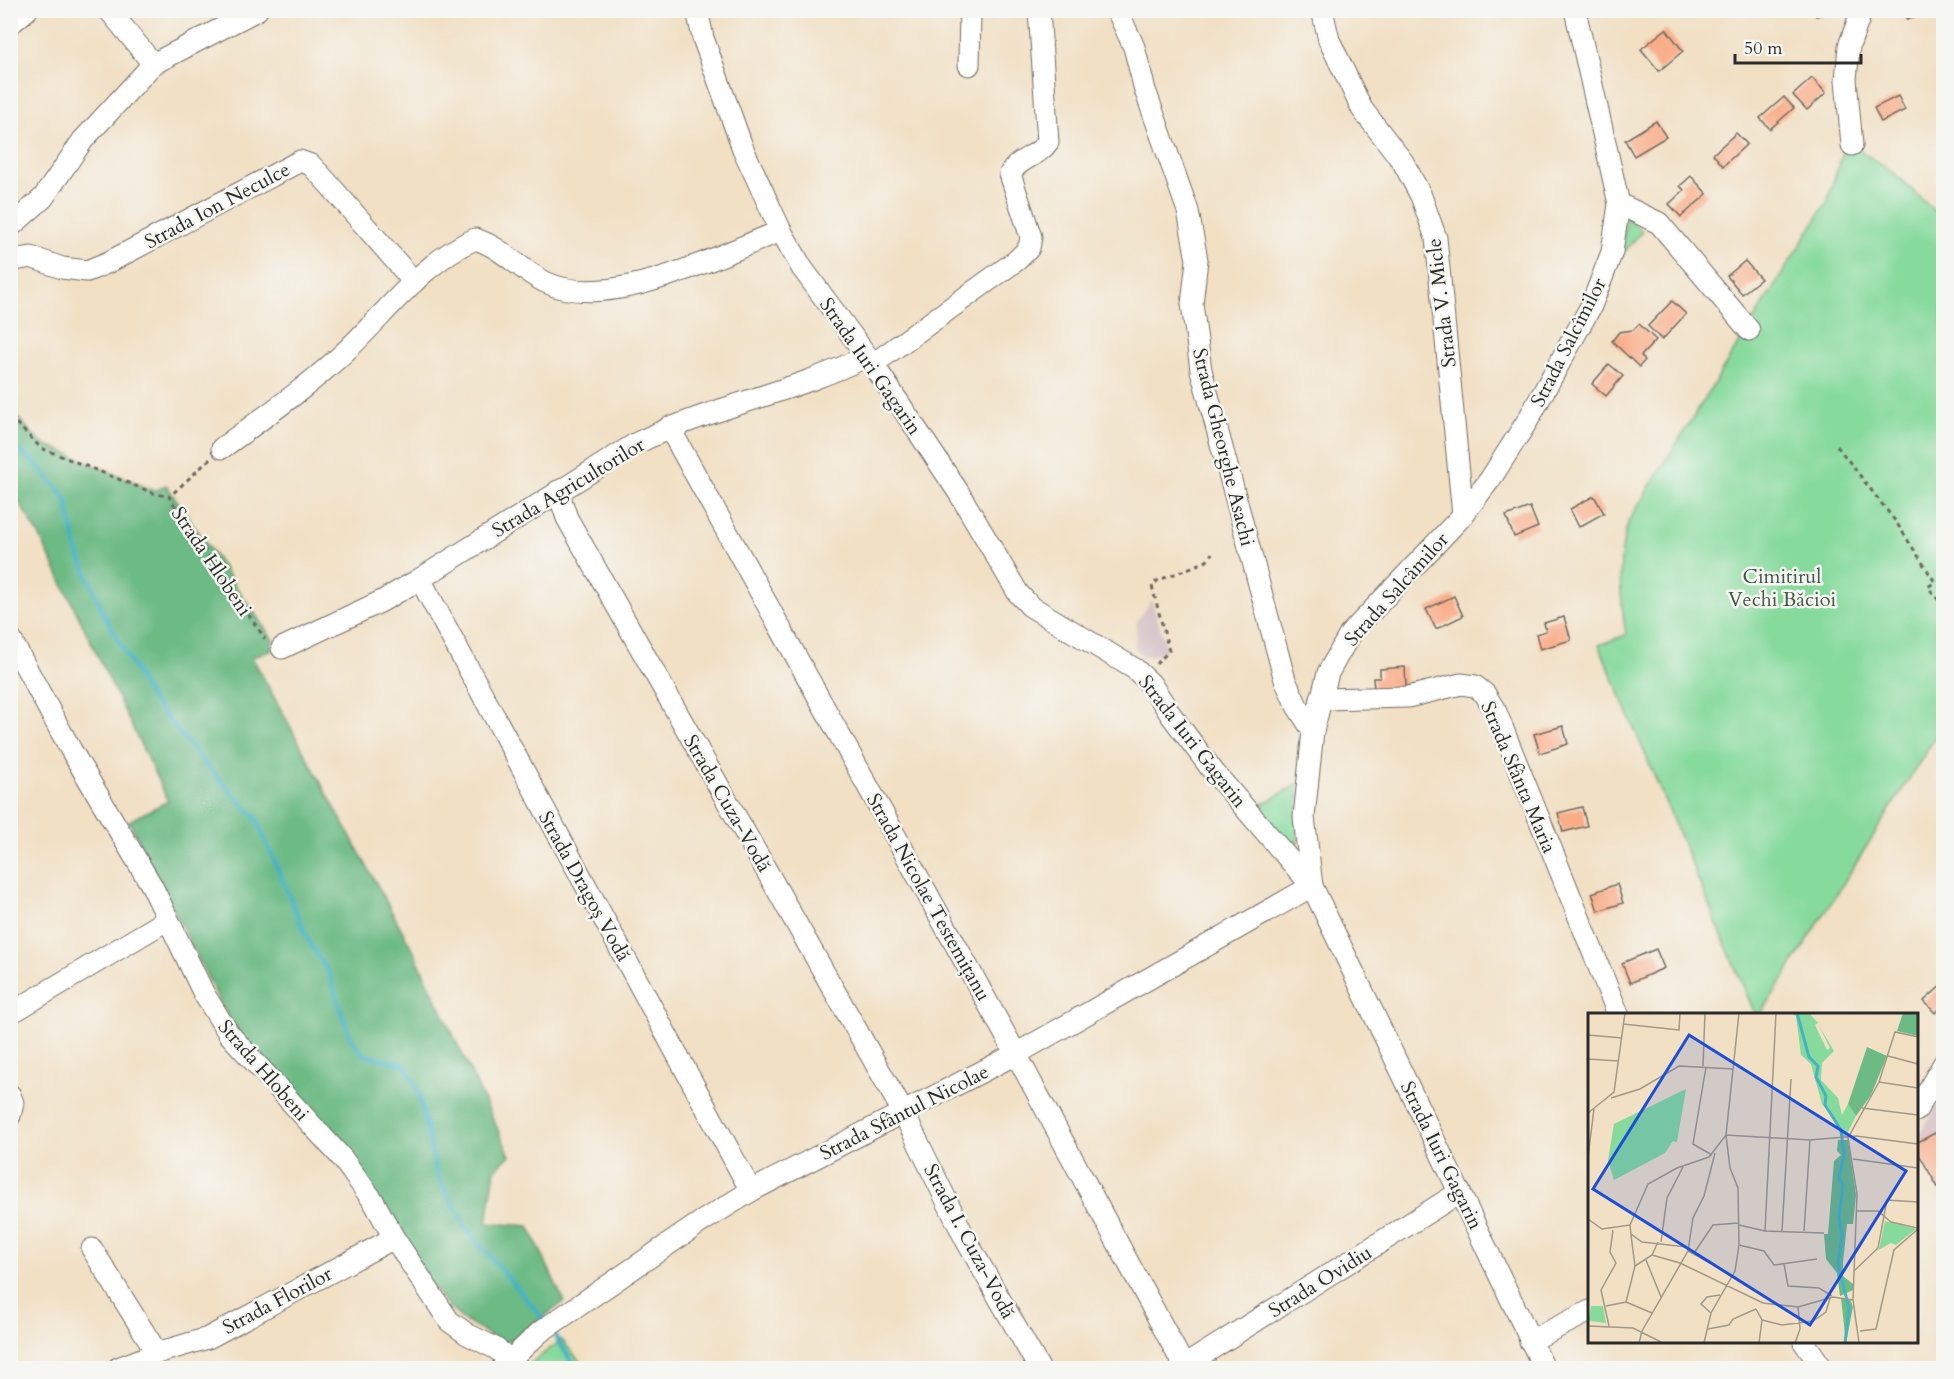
<svg xmlns="http://www.w3.org/2000/svg" width="1954" height="1379" viewBox="0 0 1954 1379" font-family="Cardo,serif">
<style>
.industrial{fill:#d2bec3}
.green{fill:#86da9c;stroke:#588264;stroke-width:1.5}
.forest{fill:#6cba84;stroke:#4c7258;stroke-width:1.5}
.lines{fill:none;stroke-linecap:round;stroke-linejoin:round}
.stream{stroke:#46b3c2;stroke-width:5}
.building{fill:#f9ac86}
.minor-casing{stroke:#706a61;stroke-width:23}
.path{stroke:#706a61;stroke-width:3;stroke-dasharray:4.5 4.5;stroke-linecap:butt}
.minor{stroke:#fff;stroke-width:21}
.labels{text-anchor:middle;stroke-width:5;stroke-linejoin:round;paint-order:stroke}
.street-label{font-size:20px;fill:#2b2b2b;stroke:#f6f6f2}
.park-label{font-size:20px;fill:#425747;stroke:#f6f6f2}
.inset-river{fill:none;stroke:#46b3c2;stroke-width:3}
.inset-road{fill:none;stroke:#a29887;stroke-width:1.5}
.view{fill:#1d4ed8;fill-opacity:0.15;stroke:#1d4ed8;stroke-width:3}
.inset-edge{fill:none;stroke:#2b2b2b;stroke-width:3}
</style>
<rect width="100%" height="100%" fill="#f6f6f2"/>
<filter id="ink" filterUnits="userSpaceOnUse"><feTurbulence type="fractalNoise" baseFrequency=".0167" numOctaves="2"/><feDisplacementMap in="SourceGraphic" scale="12" xChannelSelector="R" yChannelSelector="G"/><feConvolveMatrix kernelMatrix="1 2 1 2 8 2 1 2 1" color-interpolation-filters="sRGB"/></filter>
<filter id="wash" filterUnits="userSpaceOnUse"><feTurbulence type="fractalNoise" baseFrequency=".008" numOctaves="4" result="noise"/><feDisplacementMap in="SourceGraphic" scale="24" xChannelSelector="R" yChannelSelector="G"/><feGaussianBlur stdDeviation="1.35" result="paint"/><feColorMatrix in="noise" values="0 0 0 0 0 0 0 0 0 0 0 0 0 0 0 0 0 1.4 0 .05"/><feComposite in="paint" operator="in"/></filter>
<g filter="url(#wash)">
<rect width="100%" height="100%" fill="#f1e0c4"/>
<g class="industrial">
<path d="M1152,600L1166,648L1163,653L1143,657L1135,647L1137,621Z"/>
<path d="M1943,1094V1198L1917,1149V1140Z"/>
</g>
<g class="green">
<path d="M1852,145L1895,174L1943,219V725L1761,1014H1755L1599,645L1626,635C1620,597 1616,557 1629,520L1827,202L1845,146Z"/>
<path d="M1626,216L1642,231L1622,255Z"/>
<path d="M1298,784V843L1288,846L1257,807Z"/>
<path d="M562,1340L585,1368H531V1363Z"/>
</g>
<path class="forest" d="M10,409L40,442L155,491L166,485L273,640L271,651L252,657L414,952L510,1155L495,1170L487,1223L529,1226L564,1302L505,1344L463,1320L445,1303L228,1018L129,821L168,801L38,533L11,490Z"/>
<g class="lines">
<g class="stream">
<path d="M10,443L36,464L66,498L77,551L103,612L150,698L206,765L256,818L309,942L329,974L350,1037L363,1055L404,1064L417,1087L437,1175L468,1231L546,1322"/>
<path d="M551,1330L576,1368"/>
</g>
</g>
<g id="blocks">
<g class="building">
<path d="M1814,10H1835V11L1816,16Z"/>
<path d="M1905,10H1933V11L1907,19Z"/>
<path d="M1666,29L1683,51L1659,71L1641,49Z"/>
<path d="M1812,78L1826,93L1807,110L1793,95Z"/>
<path d="M1898,96L1905,110L1881,122L1874,108Z"/>
<path d="M1784,97L1794,108L1770,129L1760,118Z"/>
<path d="M1656,121L1666,137L1634,156L1625,140Z"/>
<path d="M1736,133L1747,144L1723,166L1713,154Z"/>
<path d="M1691,176L1707,194L1681,217L1669,204L1684,190L1680,186Z"/>
<path d="M1745,261L1761,279L1742,294L1727,276Z"/>
<path d="M1672,301L1686,314L1662,340L1648,326Z"/>
<path d="M1639,324L1656,340L1641,356L1645,360L1639,367L1612,341L1619,332L1633,330Z"/>
<path d="M1609,364L1623,376L1606,396L1592,384Z"/>
<path d="M1594,496L1604,513L1579,527L1570,509Z"/>
<path d="M1530,507L1538,527L1514,537L1506,516Z"/>
<path d="M1454,596L1463,616L1436,629L1426,609Z"/>
<path d="M1564,617L1571,640L1540,649L1536,634L1546,631L1544,623Z"/>
<path d="M1405,667L1406,687L1374,689L1373,678H1380V669Z"/>
<path d="M1563,726L1568,744L1540,753L1534,734Z"/>
<path d="M1582,807L1587,826L1563,832L1558,813Z"/>
<path d="M1617,884L1623,903L1598,911L1592,893Z"/>
<path d="M1656,949L1664,968L1630,983L1622,963Z"/>
<path d="M1944,983V1005L1935,1013L1924,1001Z"/>
<path d="M1935,1133L1944,1149V1198L1916,1149V1143Z"/>
</g>
</g>
</g>
<g filter="url(#ink)">
<use href="#blocks" fill-opacity="0" stroke="#706a61" stroke-width="1.5"/>
<g class="lines">
<g class="minor-casing">
<g id="minor">
<path d="M109,10L153,64"/>
<path d="M697,10L703,38L743,149L781,231L802,268L873,364L959,493L1018,593L1030,606L1135,669L1151,684L1171,715L1213,771L1312,886L1544,1368"/>
<path d="M1117,10L1134,47L1145,90L1188,211L1197,260L1192,304L1201,370L1285,680L1297,706L1313,731"/>
<path d="M1322,10L1329,40L1362,109L1403,162L1421,196L1436,238L1463,515"/>
<path d="M10,24L27,10"/>
<path d="M969,65L970,10"/>
<path d="M1852,145L1846,80L1849,46L1862,10"/>
<path d="M1619,204L1659,223L1749,330"/>
<path d="M10,227L43,198L83,140L153,64L257,10"/>
<path d="M10,261L31,257L62,268L87,271L109,262L300,161L311,165L326,181L414,282"/>
<path d="M873,364L1017,260L1029,248L1031,237L1010,174C1018,158 1038,157 1048,142L1039,10"/>
<path d="M669,427L1016,1054L1185,1368"/>
<path d="M222,448C266,416 309,386 348,349C387,312 424,261 475,239C502,247 520,270 545,282C609,313 718,255 781,231"/>
<path d="M558,491L567,518L903,1112L966,1240L1039,1368"/>
<path d="M420,579L751,1191"/>
<path d="M10,638L71,750L152,886L204,994L229,1034L342,1158L374,1202L394,1238L449,1321L467,1334L495,1348L511,1360L513,1368"/>
<path d="M282,648L382,601L420,579L635,444C709,407 793,393 867,356"/>
<path d="M1321,699L1408,697L1461,684L1475,686L1485,694L1496,712L1618,1014"/>
<path d="M10,1011L18,1009L167,920"/>
<path d="M10,1095L13,1103L10,1116"/>
<path d="M1916,1111L1944,1063"/>
<path d="M92,1249L157,1353"/>
<path d="M1530,1341L1590,1311"/>
<path d="M1804,1342L1822,1368"/>
<path d="M118,1368L157,1353L208,1338L394,1238"/>
<path d="M502,1368L540,1332L701,1222L751,1191L1016,1054L1312,886L1304,817L1313,731L1328,673L1350,634L1463,515L1491,478L1528,420L1591,306L1612,252L1619,204L1575,10"/>
<path d="M1181,1368L1460,1192"/>
</g>
</g>
<g class="path">
<path d="M10,417L41,448L153,493L169,497"/>
<path d="M1837,446L1896,522L1935,582L1928,587L1944,607"/>
<path d="M210,459L169,497L265,639"/>
<path d="M1156,664L1169,651L1152,586L1157,581L1207,561L1212,553"/>
</g>
<use href="#minor" class="minor"/>
</g>
</g>
<g class="labels">
<g class="street-label">
<text transform="translate(217 205) rotate(-28)" y="7">Strada Ion Neculce</text>
<text transform="translate(1441 303) rotate(-97)" y="7">Strada V. Micle</text>
<text transform="translate(1568 342) rotate(-63)" y="7">Strada Salcîmilor</text>
<text transform="translate(871 366) rotate(55)" y="7">Strada Iuri Gagarin</text>
<text transform="translate(1224 447) rotate(76)" y="7">Strada Gheorghe Asachi</text>
<text transform="translate(568 487) rotate(-31)" y="7">Strada Agricultorilor</text>
<text transform="translate(212 561) rotate(56)" y="7">Strada Hlobeni</text>
<text transform="translate(1396 589) rotate(-48)" y="7">Strada Salcâmilor</text>
<text transform="translate(1193 741) rotate(52)" y="7">Strada Iuri Gagarin</text>
<text transform="translate(1519 777) rotate(67)" y="7">Strada Sfânta Maria</text>
<text transform="translate(728 803) rotate(60)" y="7">Strada Cuza-Vodă</text>
<text transform="translate(585 886) rotate(61)" y="7">Strada Dragoș Vodă</text>
<text transform="translate(929 897) rotate(61)" y="7">Strada Nicolae Testemițanu</text>
<text transform="translate(264 1070) rotate(49)" y="7">Strada Hlobeni</text>
<text transform="translate(904 1112) rotate(-27)" y="7">Strada Sfântul Nicolae</text>
<text transform="translate(1442 1155) rotate(64)" y="7">Strada Iuri Gagarin</text>
<text transform="translate(970 1241) rotate(62)" y="7">Strada I. Cuza-Vodă</text>
<text transform="translate(1320 1281) rotate(-32)" y="7">Strada Ovidiu</text>
<text transform="translate(277 1300) rotate(-28)" y="7">Strada Florilor</text>
</g>
<g class="park-label">
<text x="1782" y="583">Cimitirul<tspan x="1782" dy="23">Vechi Băcioi</tspan></text>
</g>
</g>
<g transform="translate(1588 1013)">
<rect width="330" height="330" fill="#f1e0c4"/>
<path d="M203,0H221L230,10L227,12L239,37L242,35L230,11L246,38L234,50L233,67L250,85L254,102L260,91L268,103L258,123H253L249,109L234,91L223,51L213,42L208,3ZM98,76L89,129L85,128L77,140L26,167L20,147L26,111ZM297,208L328,216L308,232L303,230L287,239L291,236ZM3,293H15L18,310L2,308L0,312Z" fill="#86da9c"/>
<path d="M315,0H330V23L309,18ZM279,34L299,43L283,82L268,103L260,91ZM250,127H260L268,182L265,211H259L255,250V263L265,271V277L252,283L249,260L238,246L236,221H240L246,148L253,142L249,138ZM253,285L262,286L265,294L258,330Z" fill="#6cba84"/>
<path class="inset-river" d="M209,0L221,44L230,53L228,64L238,83L237,92L253,117L256,142L251,165L255,172L251,203L254,223L250,252L261,295L257,330"/>
<path class="inset-road" d="M35,11L91,17L92,0M0,22L34,25M300,43L330,51M0,46L30,48M115,53L117,0M118,54L105,131L124,142M291,69L330,75M23,85L52,76L91,53L145,56M274,95L330,102M0,100L26,79L37,0M0,144L6,96M265,146L330,155M268,198H290L303,209L329,215M0,206L14,216L42,212M42,212L60,171L89,155L121,144L138,122L222,127L268,123L330,131M42,212L43,221L54,229L99,234M151,212L177,218L236,220M177,218L188,0M194,218L203,66M216,218L222,127M43,222L47,253M73,229L79,185L95,154M151,232L176,238L186,252L229,246M100,238L122,250M106,240L125,212L150,210M64,242L92,250L175,290L210,294L245,284L265,287M58,247L73,284M196,251L200,273L231,275L244,283M266,258L290,235L299,187L330,189M38,289L64,300M18,293L38,289L47,253L64,242L70,229M168,296L174,307L171,330M123,300L113,291L119,284L132,282M174,307L194,312L225,308L238,299L242,285M0,313L45,315L75,330M21,313L13,277L28,250L22,239L25,217M120,316L141,312L145,306L168,296M272,318L288,316L306,237L330,216M51,330L54,318L100,238L105,205L116,183L127,140M116,330L123,300L147,258L151,232L150,175L142,155L138,122L151,0M207,330L212,316L210,294M271,330L265,287L269,181L260,125L291,69L307,19L330,24"/>
<path class="view" d="M101,22L318,158L222,312L5,176Z"/>
<rect width="330" height="330" class="inset-edge"/>
</g>
<rect width="1954" height="1379" fill="none" stroke="#f6f6f2" stroke-width="36"/>
<path d="M1735 54v9h126v-9" fill="none" stroke="#2b2b2b" stroke-width="3"/>
<text x="1744" y="54" font-size="18" fill="#2b2b2b" stroke="#f6f6f2" stroke-width="4.5" paint-order="stroke">50 m</text>
</svg>
